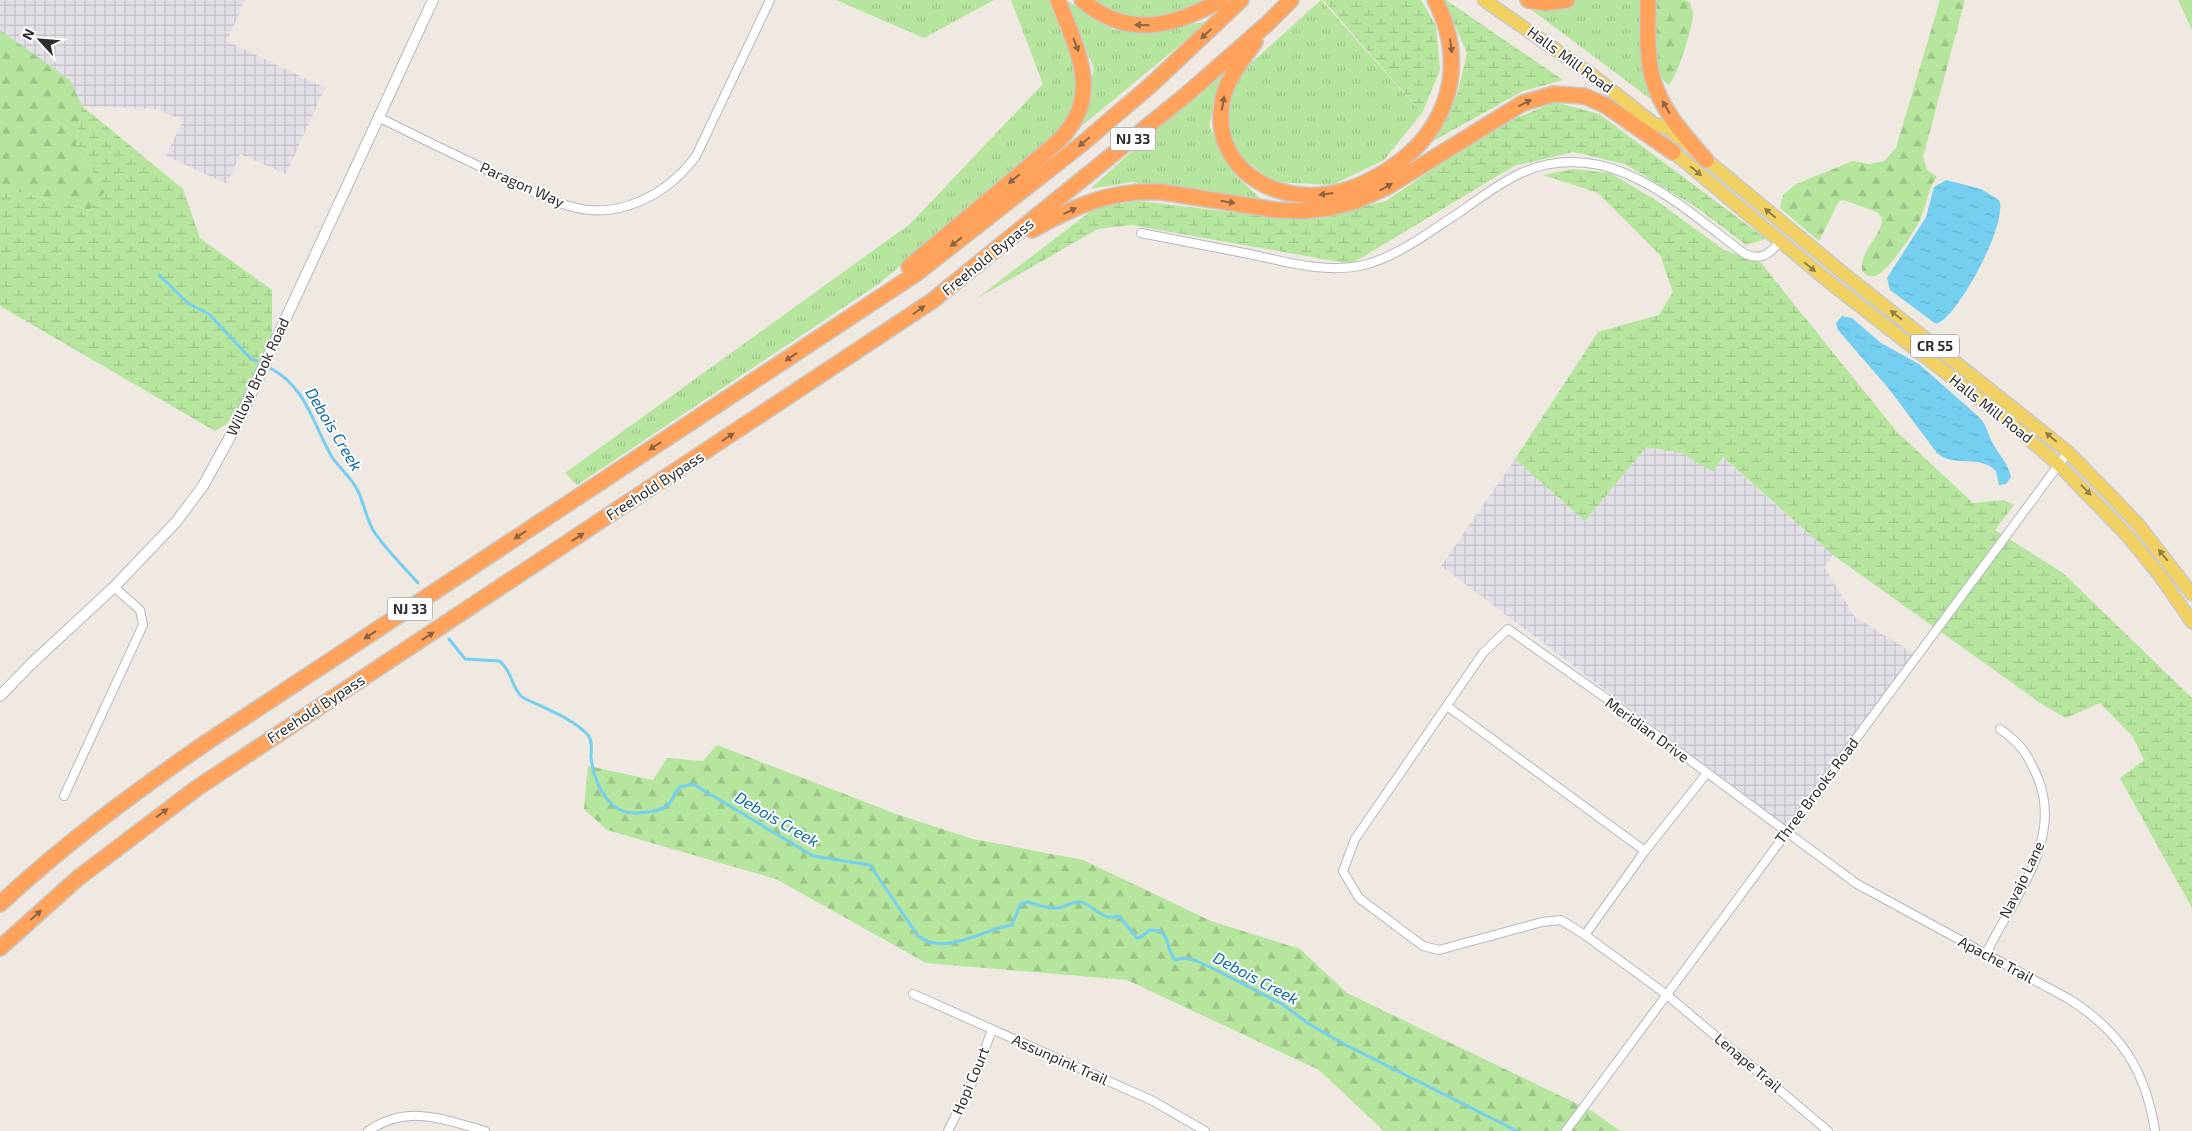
<svg xmlns="http://www.w3.org/2000/svg" width="2192" height="1131" viewBox="0 0 2192 1131" font-family="'Exo 2',sans-serif">
<style>
.industrial{fill:url(#industrial-grid)}
.grass{fill:url(#grass-tufts)}
.forest{fill:url(#forest-firs)}
.wetland{fill:url(#wetland-marsh)}
.water{fill:url(#water-ripples)}
.lines{fill:none;stroke-linecap:round;stroke-linejoin:round}
.stream{stroke:#75cff0;stroke-width:3}
.minor-casing{stroke:#b4b7c1;stroke-width:10}
.tertiary-casing{stroke:#b4b7c1;stroke-width:12}
.primary-casing{stroke:#c9c9c9;stroke-width:15}
.motorway-casing{stroke:#c9c9c9;stroke-width:18}
.minor{stroke:#fff;stroke-width:8}
.tertiary{stroke:#fff;stroke-width:10}
.primary{stroke:#f2d163;stroke-width:12}
.motorway{stroke:#ffa35c;stroke-width:15}
.oneway{fill:#8c6343}
.oneway2{fill:#908048}
.labels{text-anchor:middle;stroke-width:4;stroke-linejoin:round;paint-order:stroke}
.shield{fill:#fff;stroke:#6d6d6d;stroke-width:1}
.shield-label{font-size:14px;font-weight:bold;fill:#2e2e2e}
.street-label{font-size:15px;fill:#2e2e2e;stroke:#fff}
.water-label{font-size:16px;font-style:italic;fill:#0d6fa3;stroke:#fff}
</style>
<defs>
<pattern id="industrial-grid" width="8" height="8" patternUnits="userSpaceOnUse" patternTransform="scale(1.25)"><rect width="8" height="8" fill="#e3e1e8"/><path d="M0 4h8M4 0v8" fill="none" stroke="#c3c1c7"/></pattern>
<pattern id="grass-tufts" width="24" height="20" patternUnits="userSpaceOnUse" patternTransform="scale(1.25)"><rect width="24" height="20" fill="#b6e59e"/><path d="M3 7l-1-3M5 7V3M7 7l1-3M15 17l-1-3M17 17v-4M19 17l1-3" fill="none" stroke="#9dc588"/></pattern>
<pattern id="forest-firs" width="22" height="20" patternUnits="userSpaceOnUse" patternTransform="scale(1.25)"><rect width="22" height="20" fill="#b6e59e"/><path d="M5 1l3.5 6h-7zM16 11l3.5 6h-7z" fill="#9dc588"/></pattern>
<pattern id="wetland-marsh" width="20" height="14" patternUnits="userSpaceOnUse" patternTransform="scale(1.25)"><rect width="20" height="14" fill="#b6e59e"/><path d="M1 5h8M5 5V1M11 12h8M15 12V8" fill="none" stroke="#9dc588"/></pattern>
<pattern id="water-ripples" width="26" height="14" patternUnits="userSpaceOnUse" patternTransform="scale(1.25)"><rect width="26" height="14" fill="#75cff0"/><path d="M2 4q2-2 4 0t4 0M15 11q2-2 4 0t4 0" fill="none" stroke="#66b2ce"/></pattern>
</defs>
<rect width="100%" height="100%" fill="#efe9e1"/>
<g class="industrial">
<path d="M0,0H245L227,41L325,88L286,174L240,154L227,184L166,156L183,120L157,109L82,106L70,80L0,30Z"/>
<path d="M1646,447L1682,453L1713,472L1722,457L1833,555L1824,567L1855,617L1915,654L1786,826L1441,566L1515,459L1585,521Z"/>
</g>
<g class="grass">
<path d="M836,0H994L924,38Z"/>
<path d="M1011,0H1049L1074,55L1076,99L1061,128L880,283L577,485L565,473L910,224L1043,84Z"/>
<path d="M1066,0L1114,30L1167,29L1209,21L1078,129L1094,69Z"/>
<path d="M1092,0H1202L1173,14L1127,18L1104,11Z"/>
<path d="M1321,0L1422,113L1384,160L1332,185L1273,182L1239,155L1227,129L1230,96L1240,73Z"/>
<path d="M1566,0H1639V17L1652,100L1529,8Z"/>
<path d="M2178,0H2192V30Z"/>
<path d="M1223,70L1209,126L1235,175L1262,200L1133,182L1090,189Z"/>
</g>
<g class="forest">
<path d="M1654,0H1685L1690,2C1691,6 1693,10 1693,14C1693,26 1677,77 1669,85C1648,71 1655,23 1654,0Z"/>
<path d="M1940,0H1965L1923,157L1927,170L1937,177C1927,190 1927,205 1920,220C1915,231 1886,275 1874,276C1868,277 1865,274 1862,270C1860,249 1882,237 1882,218L1877,212L1844,200L1839,201L1819,241L1780,208L1783,195L1796,184L1853,161L1869,164L1884,161L1896,148Z"/>
<path d="M0,30L70,80L82,106L76,147L106,191L89,210L0,187Z"/>
<path d="M717,745L899,815L973,839L1083,860L1211,921L1300,949L1347,993L1592,1111L1620,1131H1384L1319,1070L1127,980L926,963L776,879L607,830L584,809L588,766L653,780L667,758L703,761Z"/>
</g>
<g class="wetland">
<path d="M1323,0H1421L1436,26L1440,70L1422,113Z"/>
<path d="M1444,0H1446L1563,80L1523,91L1433,141L1457,95L1467,53Z"/>
<path d="M1555,102L1599,114L1766,239L1746,245L1696,207L1625,164L1573,152L1514,166L1351,264L1132,225L1098,229L976,299L1095,208L1138,201L1247,214L1311,219L1386,201L1495,127Z"/>
<path d="M82,106L183,189L200,238L272,290V350L246,412L215,431L0,306V187L89,210L106,191L76,147Z"/>
<path d="M1573,169L1610,173L1657,201L1724,250L1761,263L1897,432L1973,503L2004,500L2014,505L1995,530L2063,573L2192,698V908L2120,778L2144,760L2133,737L2100,703L2066,718L2043,705L1833,555L1723,457L1713,472L1682,453L1646,447L1585,521L1515,459L1598,332L1659,315L1673,292L1660,255L1598,193L1543,175Z"/>
</g>
<g class="water">
<path d="M1946,180L1981,189L1999,200C2009,222 1957,319 1936,324L1890,290L1887,278L1926,217L1934,187Z"/>
<path d="M1842,316L1852,318L1881,343L1919,364L1979,417C1987,425 1987,432 1992,442C1998,454 2008,462 2011,477L2006,484L1999,485L1996,471C1980,454 1953,468 1937,453L1889,389L1838,330L1836,323Z"/>
</g>
<g class="lines">
<g class="stream">
<path d="M159,275L189,304L209,314L251,359L257,361"/>
<path d="M270,368C307,387 313,425 332,457C340,469 352,478 358,491C364,504 366,517 373,530C385,549 403,566 418,583"/>
<path d="M449,639L465,659L499,661C512,670 511,687 522,697C543,708 571,717 588,735C593,742 591,750 591,757C594,783 608,815 638,813C646,812 660,812 667,806C673,801 674,792 680,787L693,784L813,856L870,865L918,936C945,957 983,929 1012,925L1020,905L1027,902C1036,904 1048,909 1058,908C1066,907 1076,899 1084,903C1097,909 1103,921 1119,916L1137,938L1141,937L1150,930L1160,931C1170,938 1167,951 1175,960L1185,958L1197,961L1216,970L1282,1004L1309,1024L1342,1043L1517,1131"/>
</g>
<g class="minor-casing">
<g id="minor">
<path d="M378,117C414,135 449,152 485,169C512,182 540,197 569,206C618,221 667,195 696,156L770,0"/>
<path d="M1141,233C1177,240 1213,247 1249,254C1287,262 1326,274 1364,265C1399,256 1430,231 1460,212C1478,199 1497,185 1517,175C1606,132 1679,205 1745,254C1762,261 1769,254 1780,242"/>
<path d="M1447,706L1645,851L1585,935"/>
<path d="M64,796L143,625L140,610L114,587"/>
<path d="M1645,851L1707,773"/>
<path d="M1986,954C2012,899 2065,840 2037,776C2027,753 2021,744 2000,729"/>
<path d="M913,994L1153,1101L1205,1131"/>
<path d="M368,1131C408,1104 442,1119 485,1131"/>
<path d="M948,1131L973,1081L992,1030"/>
<path d="M1566,1131L2068,452"/>
<path d="M1828,1131L1667,995L1585,935L1561,920L1542,922L1439,950L1423,946L1359,898L1343,871L1355,839L1483,653L1508,629L1617,706L1857,884L2069,999C2121,1032 2146,1071 2155,1131"/>
</g>
</g>
<g class="tertiary-casing">
<path id="tertiary" d="M0,696L31,664L114,587L176,522L203,486L237,424L433,0"/>
</g>
<g class="primary-casing">
<g id="primary">
<path d="M1484,0L1592,75L1654,124L1668,128L1843,273L2068,452L2137,523L2192,594"/>
<path d="M1666,146L1833,285L2012,424L2059,465L2125,533L2158,573L2192,622"/>
</g>
</g>
<g class="motorway-casing">
<g id="motorway">
<path d="M1082,0C1127,39 1174,27 1221,0"/>
<path d="M1528,0L1545,3L1567,0"/>
<path d="M1648,0C1648,26 1646,55 1653,80C1662,111 1685,136 1706,160"/>
<path d="M1255,42C1243,59 1228,77 1223,98C1209,160 1263,200 1321,195C1346,193 1370,182 1391,168C1450,128 1468,64 1435,0"/>
<path d="M1032,230C1075,206 1112,189 1162,192L1276,210L1302,211L1330,208L1356,201L1387,187L1523,103L1554,94L1584,96L1605,105L1673,152"/>
<path d="M909,267L1053,146C1105,100 1079,55 1058,0"/>
<path d="M0,904C64,844 135,792 207,742L917,273L1083,143L1152,84L1241,0"/>
<path d="M0,948L78,878L197,788L932,301L1186,95L1267,24L1291,0"/>
</g>
</g>
<use href="#minor" class="minor"/>
<use href="#tertiary" class="tertiary"/>
<use href="#primary" class="primary"/>
<use href="#motorway" class="motorway"/>
</g>
<defs><path id="oneway-solid" d="M-6-.8H1V-3.2L6.5 0L1 3.2V.8H-6Z" transform="scale(1.25)"/></defs>
<g class="oneway">
<use href="#oneway-solid" transform="translate(1142 25) rotate(-179)"/>
<use href="#oneway-solid" transform="translate(1206 34) rotate(137)"/>
<use href="#oneway-solid" transform="translate(1076 45) rotate(69)"/>
<use href="#oneway-solid" transform="translate(1451 46) rotate(82)"/>
<use href="#oneway-solid" transform="translate(1223 103) rotate(-81)"/>
<use href="#oneway-solid" transform="translate(1525 103) rotate(-27)"/>
<use href="#oneway-solid" transform="translate(1666 107) rotate(-120)"/>
<use href="#oneway-solid" transform="translate(1084 142) rotate(140)"/>
<use href="#oneway-solid" transform="translate(1014 179) rotate(140)"/>
<use href="#oneway-solid" transform="translate(1386 187) rotate(-29)"/>
<use href="#oneway-solid" transform="translate(1326 194) rotate(173)"/>
<use href="#oneway-solid" transform="translate(1228 202) rotate(9)"/>
<use href="#oneway-solid" transform="translate(1070 211) rotate(-25)"/>
<use href="#oneway-solid" transform="translate(956 242) rotate(142)"/>
<use href="#oneway-solid" transform="translate(919 310) rotate(-35)"/>
<use href="#oneway-solid" transform="translate(791 357) rotate(146)"/>
<use href="#oneway-solid" transform="translate(728 437) rotate(-33)"/>
<use href="#oneway-solid" transform="translate(655 446) rotate(147)"/>
<use href="#oneway-solid" transform="translate(520 535) rotate(146)"/>
<use href="#oneway-solid" transform="translate(578 537) rotate(-33)"/>
<use href="#oneway-solid" transform="translate(370 635) rotate(147)"/>
<use href="#oneway-solid" transform="translate(428 636) rotate(-33)"/>
<use href="#oneway-solid" transform="translate(162 813) rotate(-36)"/>
<use href="#oneway-solid" transform="translate(36 915) rotate(-42)"/>
</g>
<g class="oneway2">
<use href="#oneway-solid" transform="translate(1696 171) rotate(40)"/>
<use href="#oneway-solid" transform="translate(1770 213) rotate(-140)"/>
<use href="#oneway-solid" transform="translate(1810 267) rotate(40)"/>
<use href="#oneway-solid" transform="translate(1896 315) rotate(-142)"/>
<use href="#oneway-solid" transform="translate(2051 437) rotate(-140)"/>
<use href="#oneway-solid" transform="translate(2086 490) rotate(46)"/>
<use href="#oneway-solid" transform="translate(2163 555) rotate(-129)"/>
</g>
<g class="labels">
<g class="shield">
<rect x="1110.5" y="127.5" width="45" height="23" rx="4"/>
<rect x="1911" y="334.5" width="48" height="23" rx="4"/>
<rect x="387.5" y="597.5" width="45" height="23" rx="4"/>
</g>
<g class="shield-label">
<text x="1133" y="144">NJ 33</text>
<text x="1935" y="351">CR 55</text>
<text x="410" y="614">NJ 33</text>
</g>
<g class="street-label">
<text transform="translate(1570 60) rotate(36)" y="5">Halls Mill Road</text>
<text transform="translate(522 185) rotate(24)" y="5">Paragon Way</text>
<text transform="translate(988 257) rotate(-39)" y="5">Freehold Bypass</text>
<text transform="translate(258 377) rotate(-65)" y="5">Willow Brook Road</text>
<text transform="translate(1991 409) rotate(38)" y="5">Halls Mill Road</text>
<text transform="translate(655 486) rotate(-33)" y="5">Freehold Bypass</text>
<text transform="translate(316 709) rotate(-33)" y="5">Freehold Bypass</text>
<text transform="translate(1647 730) rotate(36)" y="5">Meridian Drive</text>
<text transform="translate(1817 791) rotate(-53)" y="5">Three Brooks Road</text>
<text transform="translate(2022 880) rotate(-64)" y="5">Navajo Lane</text>
<text transform="translate(1996 960) rotate(28)" y="5">Apache Trail</text>
<text transform="translate(1060 1060) rotate(24)" y="5">Assunpink Trail</text>
<text transform="translate(1748 1063) rotate(40)" y="5">Lenape Trail</text>
<text transform="translate(971 1081) rotate(-67)" y="5">Hopi Court</text>
</g>
<g class="water-label">
<text transform="translate(334 429) rotate(59)" y="6">Debois Creek</text>
<text transform="translate(777 819) rotate(30)" y="6">Debois Creek</text>
<text transform="translate(1256 978) rotate(28)" y="6">Debois Creek</text>
</g>
</g>
<g transform="translate(40 40) rotate(296)" stroke="#ffffff" stroke-width="4" paint-order="stroke">
<path d="M0-4L9 19L0 12L-9 19Z" fill="#2e2e2e"/>
<text y="-8" font-size="14" font-weight="bold" text-anchor="middle" fill="#2e2e2e">N</text>
</g>
</svg>
